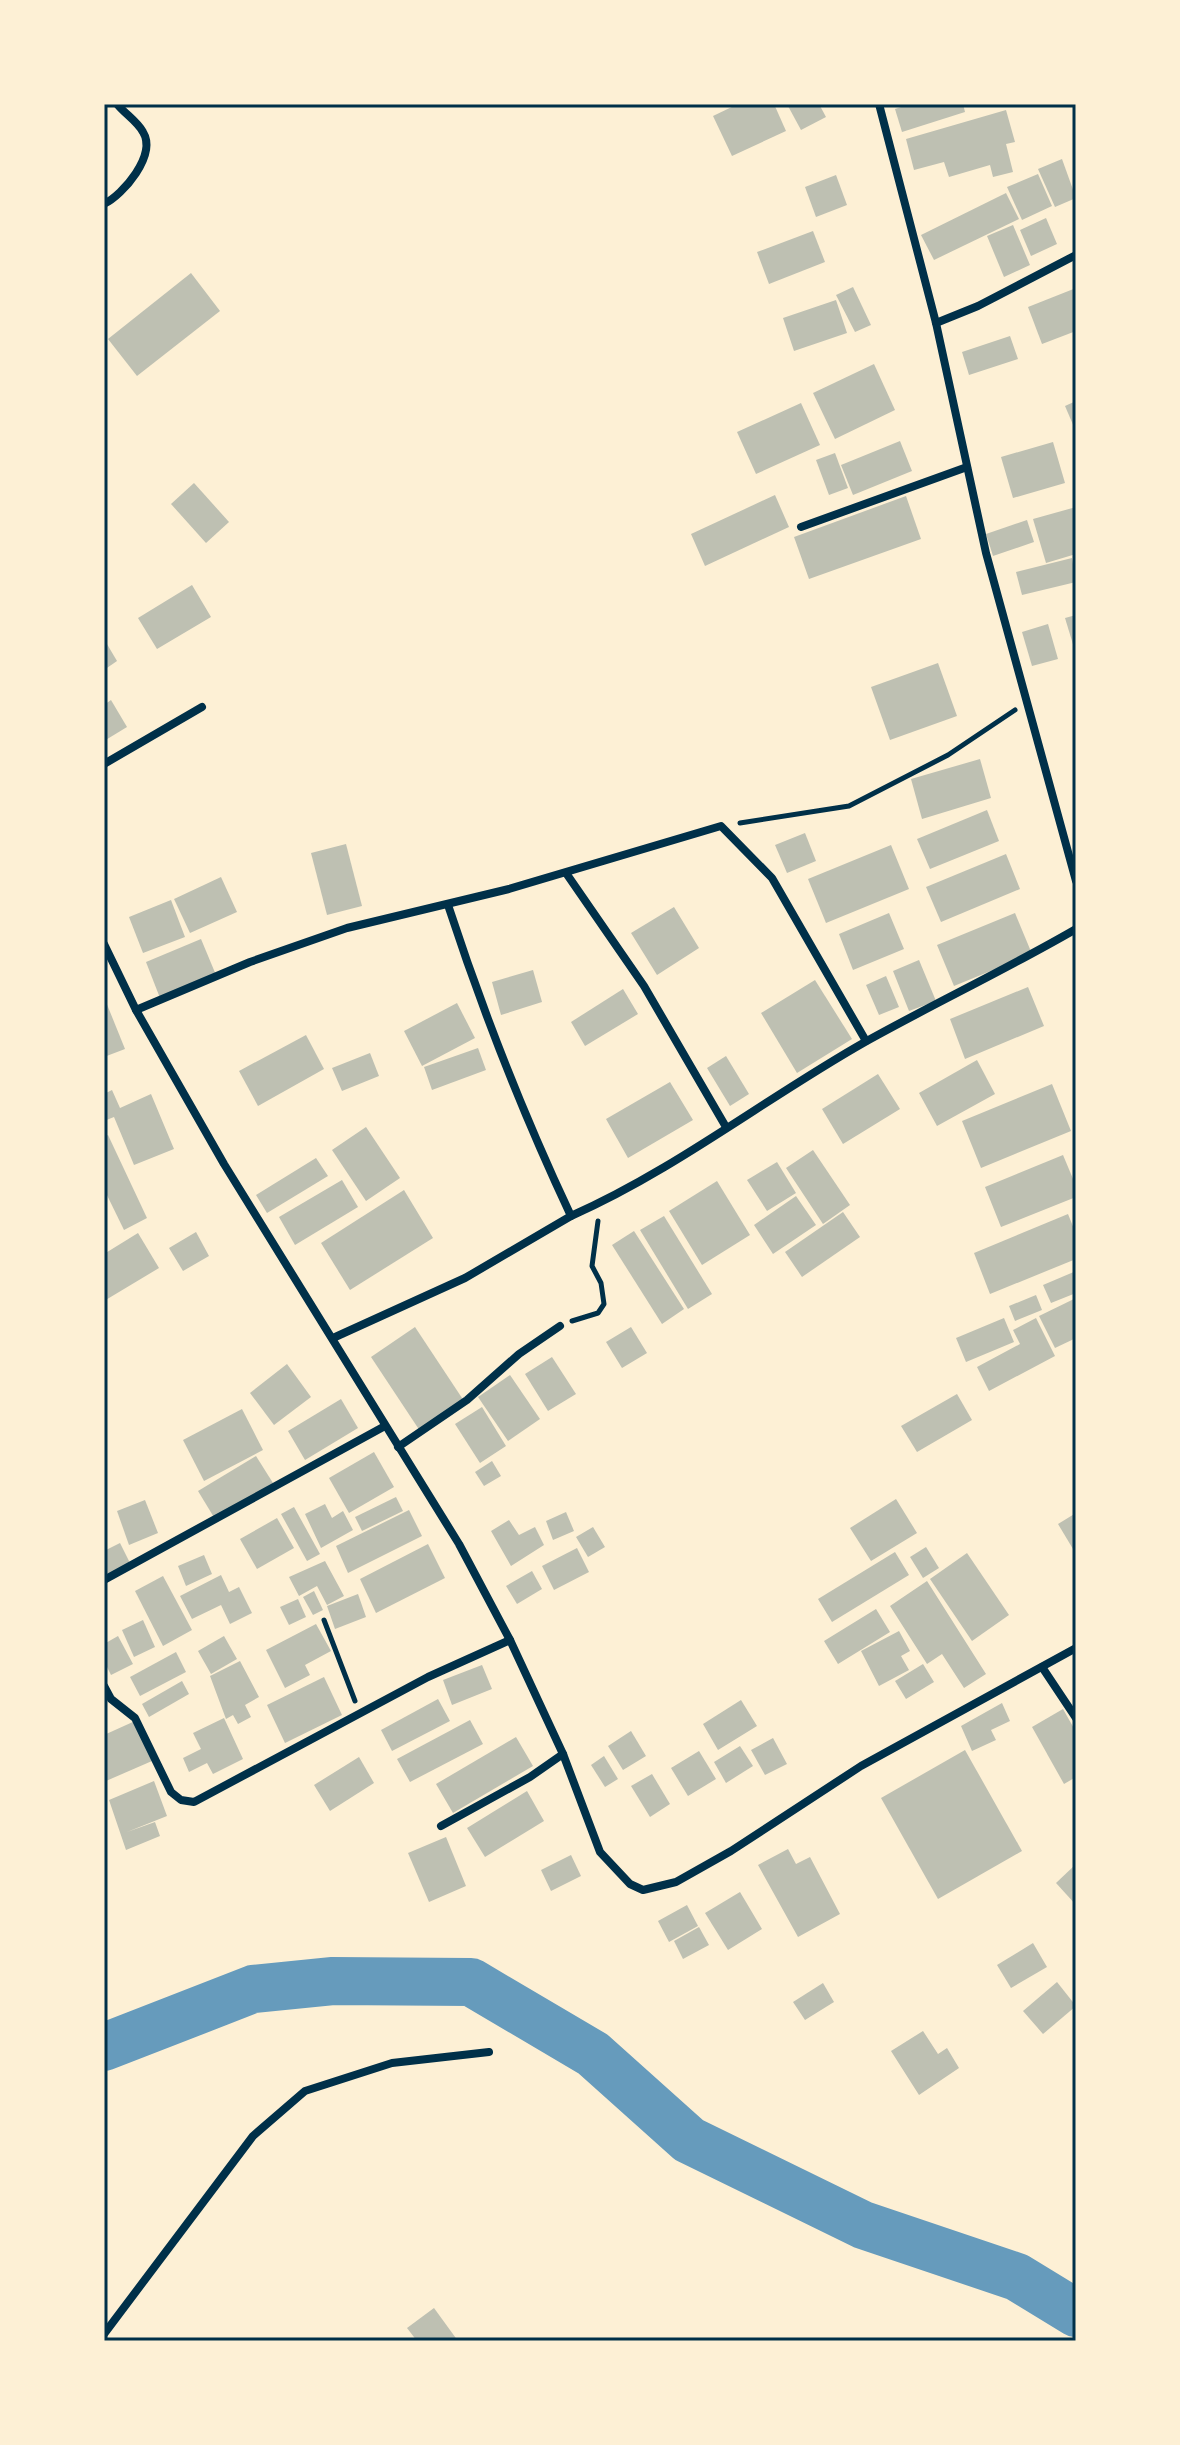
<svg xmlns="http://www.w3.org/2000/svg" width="1180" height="2445" viewBox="0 0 1180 2445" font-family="'Space Grotesk',sans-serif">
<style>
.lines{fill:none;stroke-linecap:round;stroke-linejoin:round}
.river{stroke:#669bbc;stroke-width:48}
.building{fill:#bec0b2}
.path{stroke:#003049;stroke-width:5}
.minor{stroke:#003049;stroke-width:8}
.neatline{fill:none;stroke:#003049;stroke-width:3}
</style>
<rect width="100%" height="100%" fill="#fdf0d5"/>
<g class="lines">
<path class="river" d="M104,2047L253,1989L333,1981L471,1982L593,2054L689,2140L863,2225L1017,2277L1076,2313"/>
</g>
<g class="building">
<path d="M738,104H774L786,131L732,156L713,116Z"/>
<path d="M792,104H819L826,117L801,130L788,106Z"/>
<path d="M910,104H963L965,112L902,132L895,109Z"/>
<path d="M1006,110L1015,142L1006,144L1013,172L993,177L990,165L949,177L944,162L914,170L906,139Z"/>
<path d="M1062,159L1076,198L1055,207L1038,169Z"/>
<path d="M1038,174L1052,206L1022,220L1007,187Z"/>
<path d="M836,175L847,205L816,217L805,187Z"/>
<path d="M1006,193L1019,219L934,260L921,235Z"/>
<path d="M1046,218L1057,244L1031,256L1020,230Z"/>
<path d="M1013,225L1030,265L1004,277L987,236Z"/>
<path d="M813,231L825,262L769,284L757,252Z"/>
<path d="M191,273L220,311L137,376L108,339Z"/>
<path d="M853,287L871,325L855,332L836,295Z"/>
<path d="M1076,288V331L1042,344L1028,307Z"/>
<path d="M836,300L847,333L794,351L783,318Z"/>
<path d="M1010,336L1018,359L969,375L962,352Z"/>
<path d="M874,364L895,410L835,439L813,393Z"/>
<path d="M1076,401V426L1074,427L1065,406Z"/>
<path d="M801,403L820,445L756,474L737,432Z"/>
<path d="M900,441L912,471L853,495L841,465Z"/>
<path d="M1053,442L1065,483L1013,498L1001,457Z"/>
<path d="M835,453L848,488L829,495L816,460Z"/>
<path d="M194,483L229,522L206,543L171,504Z"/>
<path d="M775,495L789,527L705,566L691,534Z"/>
<path d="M906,496L921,539L809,579L794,537Z"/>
<path d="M1076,507V554L1046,563L1033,519Z"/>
<path d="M1027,520L1034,542L993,556L986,534Z"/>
<path d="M1072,558L1076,582L1022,595L1016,572Z"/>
<path d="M192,585L211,617L157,649L138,618Z"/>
<path d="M1076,615V651H1075L1065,618Z"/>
<path d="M1048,624L1058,659L1032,666L1022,632Z"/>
<path d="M104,639L117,661L104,670Z"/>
<path d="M938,663L957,716L890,740L871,687Z"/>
<path d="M111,700L127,727L104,741V705Z"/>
<path d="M980,759L991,798L922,819L911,779Z"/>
<path d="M987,810L999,841L930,869L917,839Z"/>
<path d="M805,833L816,861L787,873L775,845Z"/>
<path d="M346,844L362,906L327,915L311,853Z"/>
<path d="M891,845L909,889L826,923L808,879Z"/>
<path d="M1006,854L1020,889L941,922L926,887Z"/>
<path d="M221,877L237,912L190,933L174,899Z"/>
<path d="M171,900L185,937L143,953L129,917Z"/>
<path d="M674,907L699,948L657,975L631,933Z"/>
<path d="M889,913L904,949L853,970L839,934Z"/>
<path d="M1015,913L1032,954L954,986L937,945Z"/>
<path d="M201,939L216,975L160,998L146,962Z"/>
<path d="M919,960L936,1001L909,1011L893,971Z"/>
<path d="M533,970L542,1002L501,1015L492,982Z"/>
<path d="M886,976L899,1007L879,1015L866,985Z"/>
<path d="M815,980L852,1039L797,1073L761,1013Z"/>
<path d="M1028,987L1044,1026L965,1059L950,1019Z"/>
<path d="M623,989L638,1014L585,1046L571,1022Z"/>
<path d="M104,997L125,1049L104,1057Z"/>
<path d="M457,1003L475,1038L422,1066L404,1031Z"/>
<path d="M306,1035L324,1069L258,1106L239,1071Z"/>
<path d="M478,1048L486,1070L432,1090L424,1067Z"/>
<path d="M370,1053L379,1076L342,1091L332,1068Z"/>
<path d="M726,1056L749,1094L730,1106L707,1068Z"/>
<path d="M977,1060L995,1094L937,1126L919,1093Z"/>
<path d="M878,1074L900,1109L843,1144L822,1109Z"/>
<path d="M670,1082L693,1120L628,1158L606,1119Z"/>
<path d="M1052,1084L1071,1131L981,1168L962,1121Z"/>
<path d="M112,1090L120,1108L151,1094L174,1149L134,1165L114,1117L104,1121V1094Z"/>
<path d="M366,1127L400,1178L366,1201L332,1150Z"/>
<path d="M108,1135L147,1218L124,1230L104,1189V1137Z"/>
<path d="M813,1150L850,1205L823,1224L786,1168Z"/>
<path d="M1063,1155L1076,1186V1197L1001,1227L985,1187Z"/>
<path d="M316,1158L328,1176L267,1213L256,1195Z"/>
<path d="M777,1162L796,1193L767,1211L747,1180Z"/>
<path d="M342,1180L358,1207L295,1245L279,1217Z"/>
<path d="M717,1181L750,1235L702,1265L669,1211Z"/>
<path d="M404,1190L433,1238L350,1290L321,1243Z"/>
<path d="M796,1196L816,1225L773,1254L754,1225Z"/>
<path d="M843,1212L860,1237L802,1277L785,1252Z"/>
<path d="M1068,1214L1076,1234V1259L990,1294L974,1253Z"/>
<path d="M664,1216L712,1294L688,1309L640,1230Z"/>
<path d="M634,1231L684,1309L662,1324L612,1245Z"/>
<path d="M196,1232L209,1256L183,1271L169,1248Z"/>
<path d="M138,1233L159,1268L104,1301V1254Z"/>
<path d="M1076,1271V1293L1051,1303L1043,1285Z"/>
<path d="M1036,1295L1042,1310L1015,1321L1009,1306Z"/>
<path d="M1076,1298V1338L1055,1348L1039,1316Z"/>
<path d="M1004,1318L1014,1342L966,1362L956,1338Z"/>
<path d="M1036,1318L1055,1356L989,1391L977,1367L1020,1344L1013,1330Z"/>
<path d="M415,1327L464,1401L420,1431L371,1357Z"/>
<path d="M631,1327L647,1353L622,1368L606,1342Z"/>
<path d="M552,1357L576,1394L548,1411L525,1374Z"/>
<path d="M287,1364L311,1397L274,1425L250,1393Z"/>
<path d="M510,1375L540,1419L508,1441L478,1397Z"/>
<path d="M957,1394L972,1420L917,1452L901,1426Z"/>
<path d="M341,1399L358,1428L305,1460L288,1431Z"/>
<path d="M482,1407L506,1446L480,1463L455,1424Z"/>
<path d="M242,1409L263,1450L204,1481L183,1440Z"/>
<path d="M374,1452L394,1487L349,1513L329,1478Z"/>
<path d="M256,1456L273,1483L215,1519L198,1491Z"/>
<path d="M492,1461L501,1476L484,1486L475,1472Z"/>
<path d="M396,1497L403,1511L362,1531L355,1517Z"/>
<path d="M896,1499L917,1533L871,1561L850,1528Z"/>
<path d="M145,1500L158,1533L129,1545L117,1511Z"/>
<path d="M325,1504L332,1518L343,1511L353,1530L321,1548L305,1514Z"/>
<path d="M294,1507L320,1554L307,1561L281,1514Z"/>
<path d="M409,1510L422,1536L348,1573L336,1546Z"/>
<path d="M566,1512L574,1531L553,1540L546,1521Z"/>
<path d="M1076,1513V1554L1058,1524Z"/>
<path d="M277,1518L294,1548L257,1569L240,1539Z"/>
<path d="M509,1520L519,1535L535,1527L544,1545L511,1566L491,1531Z"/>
<path d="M593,1527L605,1547L588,1557L576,1537Z"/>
<path d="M120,1543L131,1565L104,1579V1551Z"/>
<path d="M428,1544L445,1578L376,1613L360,1579Z"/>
<path d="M926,1547L939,1568L923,1578L910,1557Z"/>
<path d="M577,1548L589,1572L554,1590L542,1566Z"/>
<path d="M895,1552L909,1575L832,1622L818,1599Z"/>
<path d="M967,1553L1009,1615L972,1641L930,1579Z"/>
<path d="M204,1555L212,1574L186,1586L178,1566Z"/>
<path d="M325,1561L344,1596L327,1605L317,1586L299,1596L289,1577Z"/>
<path d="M532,1571L542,1589L517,1604L506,1586Z"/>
<path d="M221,1575L229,1592L239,1587L252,1613L230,1624L221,1605L192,1619L180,1596Z"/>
<path d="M163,1576L192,1630L163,1646L135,1591Z"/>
<path d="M927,1581L986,1674L964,1688L942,1654L927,1664L890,1606Z"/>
<path d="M314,1591L323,1610L313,1615L303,1597Z"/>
<path d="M358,1594L366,1617L335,1629L327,1606Z"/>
<path d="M298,1599L306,1617L289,1625L280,1607Z"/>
<path d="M876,1609L890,1632L838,1664L824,1641Z"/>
<path d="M143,1620L155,1647L134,1657L122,1630Z"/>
<path d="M316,1624L331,1651L305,1665L310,1675L285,1688L266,1650Z"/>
<path d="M899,1631L910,1651L901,1656L909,1670L879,1686L861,1651Z"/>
<path d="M118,1636L133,1664L111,1675L104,1661V1644Z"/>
<path d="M224,1636L237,1659L211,1674L198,1651Z"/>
<path d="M176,1652L186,1672L140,1696L130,1677Z"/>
<path d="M240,1661L259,1697L245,1705L251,1717L238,1724L233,1715L226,1719L210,1676Z"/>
<path d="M923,1664L934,1682L906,1699L895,1681Z"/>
<path d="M482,1665L492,1689L452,1705L443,1680Z"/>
<path d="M324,1677L342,1715L285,1743L267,1705Z"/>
<path d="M182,1681L189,1694L149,1717L142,1704Z"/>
<path d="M438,1699L450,1721L392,1751L381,1730Z"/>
<path d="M741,1700L757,1726L718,1750L703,1724Z"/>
<path d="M1002,1703L1010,1721L991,1730L996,1740L972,1751L961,1726Z"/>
<path d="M1063,1709L1076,1732V1777L1064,1784L1032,1727Z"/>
<path d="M224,1718L243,1759L213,1774L207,1763L189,1772L183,1758L201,1749L193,1733Z"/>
<path d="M470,1720L483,1744L410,1782L397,1759Z"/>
<path d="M135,1721L152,1761L106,1781L104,1735Z"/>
<path d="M631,1731L646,1756L623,1770L608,1746Z"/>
<path d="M516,1737L533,1766L453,1813L436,1784Z"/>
<path d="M773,1738L787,1764L765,1775L751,1750Z"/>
<path d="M740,1746L753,1766L726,1783L714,1762Z"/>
<path d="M965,1750L1022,1851L938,1899L881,1798Z"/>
<path d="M699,1751L716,1779L688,1796L671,1768Z"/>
<path d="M604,1756L618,1779L605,1787L591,1765Z"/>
<path d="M359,1757L374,1783L330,1811L314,1785Z"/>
<path d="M652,1774L670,1804L650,1817L631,1786Z"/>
<path d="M154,1781L167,1816L127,1832L155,1822L160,1836L126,1850L109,1800Z"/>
<path d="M527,1791L544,1821L485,1857L467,1828Z"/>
<path d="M446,1837L466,1886L429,1902L408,1853Z"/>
<path d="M788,1849L796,1864L810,1857L840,1914L798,1937L758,1865Z"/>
<path d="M571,1855L581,1876L551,1891L541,1870Z"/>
<path d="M1076,1864V1905L1056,1883Z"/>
<path d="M740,1892L762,1929L728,1950L705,1913Z"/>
<path d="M687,1905L698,1926L669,1942L658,1921Z"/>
<path d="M699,1927L709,1945L683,1959L674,1941Z"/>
<path d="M1033,1943L1047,1967L1011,1988L997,1965Z"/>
<path d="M1057,1982L1076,2006L1043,2034L1023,2011Z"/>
<path d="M823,1983L834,2002L805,2020L793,2002Z"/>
<path d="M923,2031L938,2054L947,2048L959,2068L919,2095L891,2051Z"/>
<path d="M434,2308L458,2341H417L407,2328Z"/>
</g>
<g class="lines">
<g class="path">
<path d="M740,823L849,806L948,755L1015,710"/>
<path d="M572,1321L598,1313L604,1304L601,1283L592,1266L598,1221"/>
<path d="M324,1620L355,1701"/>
</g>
<g class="minor">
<path d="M879,104L936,323L986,553L1076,881"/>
<path d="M104,204C123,195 157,155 143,132C137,121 125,114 117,104"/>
<path d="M936,323L978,306L1076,255"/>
<path d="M801,527L967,467"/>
<path d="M104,764L202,707"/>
<path d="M566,873L644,986L726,1127"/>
<path d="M104,944L136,1010L224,1164L459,1544L510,1640L563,1754L600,1852L630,1884L643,1890L676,1882L731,1851L861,1766L1076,1648"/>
<path d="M136,1010L250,962L347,928L509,889L721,826L772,878L866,1041"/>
<path d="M571,1216C675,1170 766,1098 865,1042C935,1003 1007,969 1076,929"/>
<path d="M333,1338L465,1278L571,1216C523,1114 483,1012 448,905"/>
<path d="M398,1447L467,1400L519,1354L560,1326"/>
<path d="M104,1580L385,1426"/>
<path d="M1042,1667L1076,1718"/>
<path d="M104,1686L111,1699L135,1718L171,1792L181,1800L194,1802L428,1677L510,1640"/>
<path d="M441,1826L530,1777L563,1754"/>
<path d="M104,2334L253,2136L305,2091L392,2063L489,2052"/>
</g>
</g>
<rect width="1180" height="2445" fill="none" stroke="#fdf0d5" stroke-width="212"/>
<rect x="106" y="106" width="968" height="2233" class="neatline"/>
</svg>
